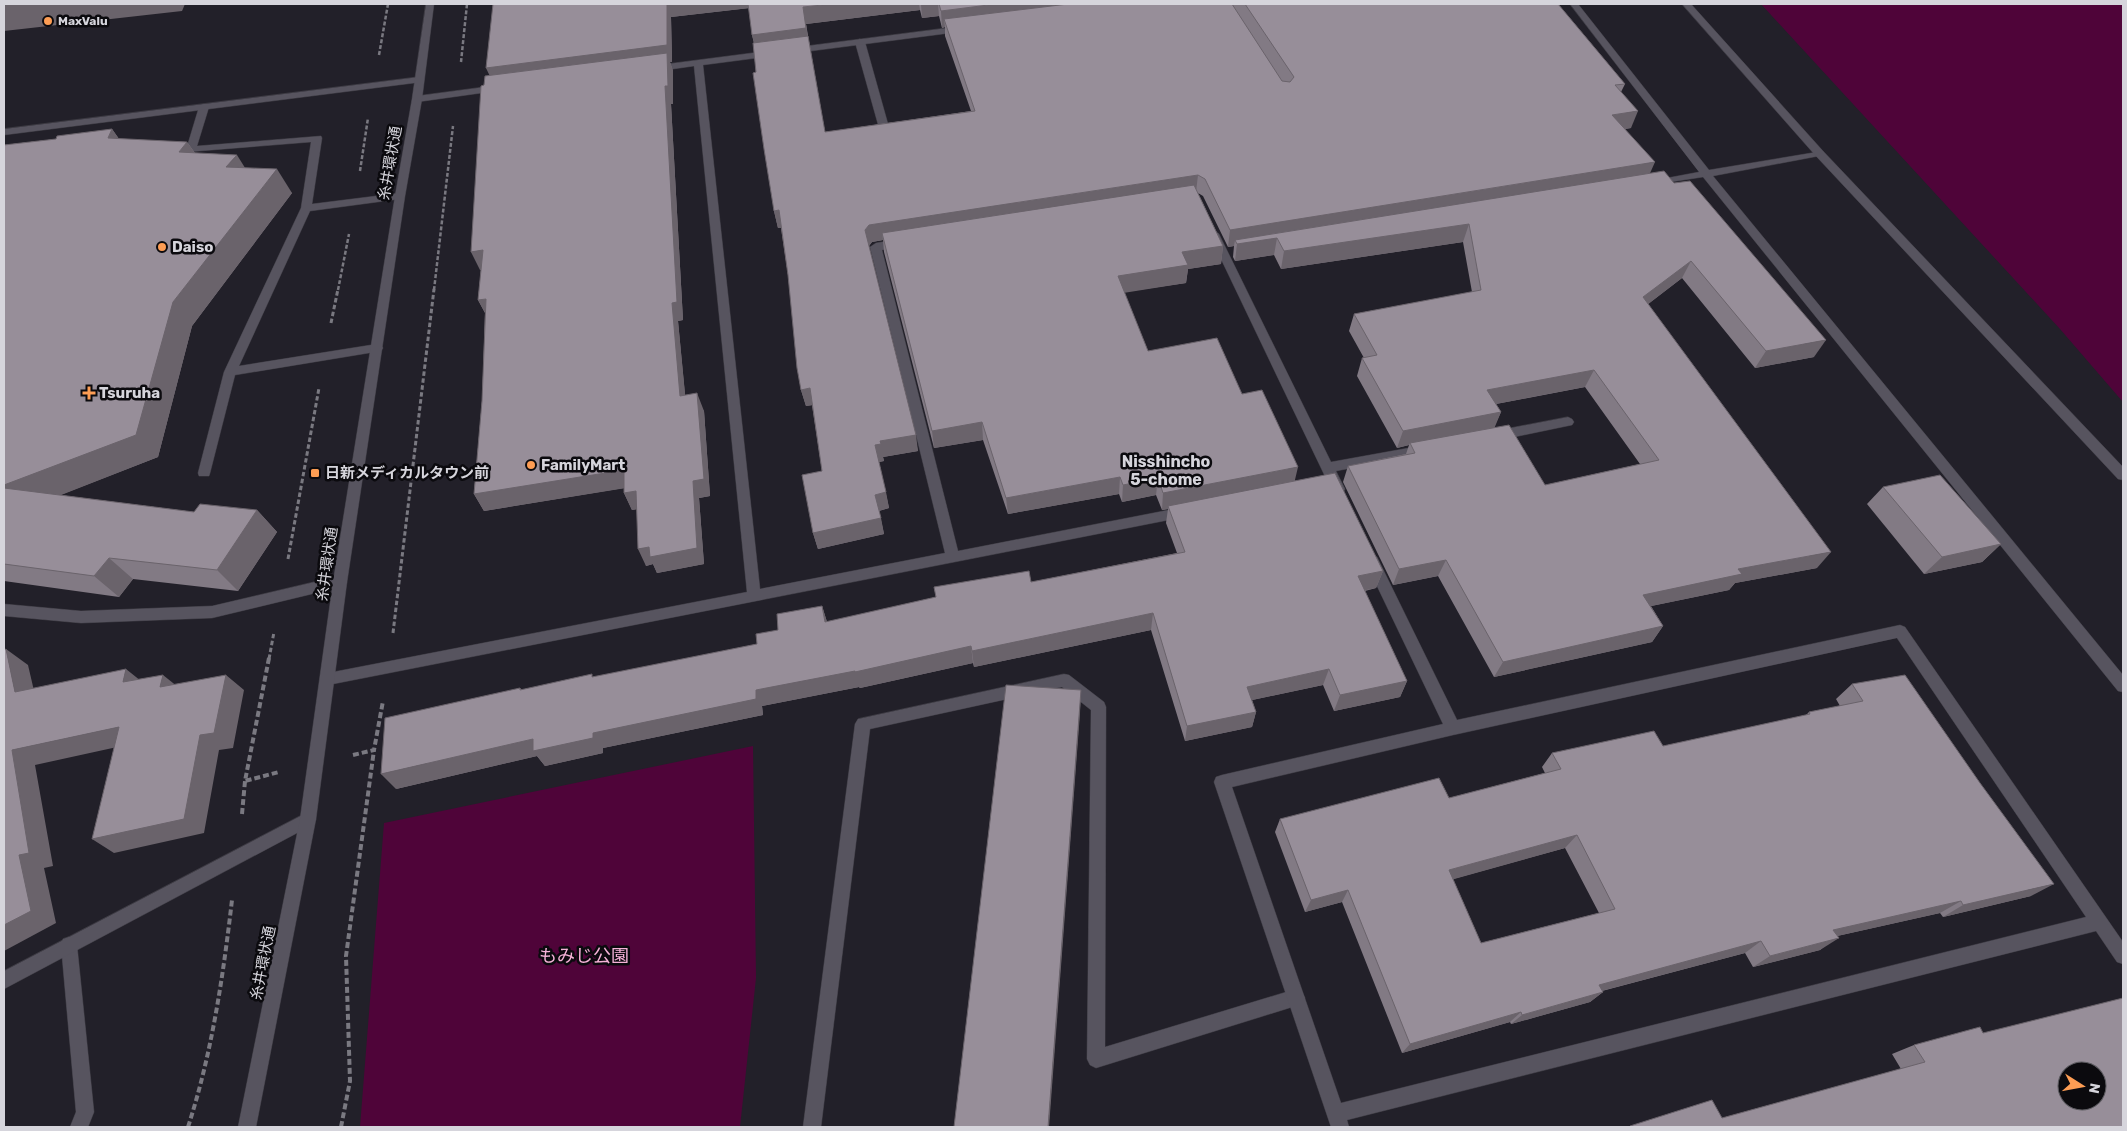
<svg xmlns="http://www.w3.org/2000/svg" width="2127" height="1131" viewBox="0 0 2127 1131" font-family="Rubik,'Noto Sans JP',sans-serif">
<style>
.green{fill:#4f0439}
.lines{fill:none;stroke-linecap:round;stroke-linejoin:round}
.service-casing{stroke:#3c3a42;stroke-width:1}
.minor-casing{stroke:#3c3a42;stroke-width:1}
.tertiary-casing{stroke:#3c3a42;stroke-width:1}
.path-far2{stroke:#7a7981;stroke-width:2.5;stroke-dasharray:4 2;stroke-linecap:butt}
.path-far1{stroke:#7a7981;stroke-width:3;stroke-dasharray:4.5 2.5;stroke-linecap:butt}
.path{stroke:#7a7981;stroke-width:4;stroke-dasharray:6 3;stroke-linecap:butt}
.service{fill:#57545f;fill-rule:evenodd}
.minor{fill:#57545f;fill-rule:evenodd}
.tertiary{fill:#57545f;fill-rule:evenodd}
.wall{fill:#827a84;fill-rule:evenodd}
.shaded-wall{fill:#6a636b}
.building{fill:#978e99;stroke:#6a636b;fill-rule:evenodd}
.poi-dot{fill:#fd9d54;stroke:#0b0a0e;stroke-width:2}
.labels{text-anchor:middle;stroke-width:5;stroke-linejoin:round;paint-order:stroke}
.far-poi-label{font-size:12px;font-weight:bold;fill:#d6d5dc;stroke:#0b0a0e;text-anchor:start}
.street-label{font-size:15px;fill:#d6d5dc;stroke:#0b0a0e}
.poi-label{font-size:15px;font-weight:bold;fill:#d6d5dc;stroke:#0b0a0e;text-anchor:start}
.neighbourhood-label{font-size:16px;font-weight:bold;fill:#d6d5dc;stroke:#0b0a0e}
.near-park-label{font-size:18px;fill:#f5b2d8;stroke:#0b0a0e}
</style>
<rect width="100%" height="100%" fill="#222029"/>
<g class="green">
<path d="M1761,4H2123V402L2060,329Z"/>
<path d="M753,746L756,978L740,1127H360L384,823Z"/>
</g>
<g class="lines">
<g class="service-casing">
<g id="service">
<path d="M860,39L865,42L888,124H902V128L884,131L879,128L855,42Z"/>
<path d="M204,104L209,107L197,146L321,136L322,138L312,204L400,193L405,196L400,199L310,211L239,366L377,344L381,345L383,348L381,351L235,375L210,473L209,476H199L198,473L224,372L301,208L311,142L187,152L186,150L199,107Z"/>
<path d="M1064,674L1069,675L1104,702L1106,707L1105,1047L1296,989L1302,992L1305,998L1302,1004L1096,1068L1090,1065L1087,1059L1091,710L1062,687L870,729L821,1127H803L855,724L858,719Z"/>
<path d="M69,937L75,939L77,945L94,1112L88,1127H70L76,1112L61,945L63,939Z"/>
</g>
</g>
<g class="minor-casing">
<g id="minor">
<path d="M1570,4H1578L1709,170L1823,151V155L1819,156L1713,176L2123,675V692L2118,691L1703,177L1651,185L1650,183L1651,181L1699,172Z"/>
<path d="M963,26L968,29L966,31L703,65L760,589L945,553L870,247L876,243L900,239L905,243L904,246L882,250L958,551L1184,507L1189,508L1191,512L1189,516L328,685L323,684L321,679L323,674L328,673L747,592L694,66L652,72L647,69L652,66Z"/>
<path d="M419,77L424,80L422,82L4,135V129Z"/>
<path d="M500,85L503,86V90L417,102L412,99L417,96Z"/>
<path d="M1214,230L1219,234L1331,462L1425,445L1430,447L1431,450L1430,453L1336,471L1345,489L1343,493H1333L1209,234Z"/>
<path d="M1568,417L1572,419L1574,422L1572,425L1495,441L1491,439L1489,436L1491,433L1495,431Z"/>
<path d="M1372,555L1377,557L1457,720L1900,625L1905,627L2123,942V964L2117,962L2096,931L1347,1120L1349,1127H1331L1214,782L1216,777L1222,775L1443,724L1365,561L1367,557ZM1897,638L2086,917L1341,1103L1232,787L1453,735Z"/>
<path d="M340,576L345,578L347,582L345,586L212,618L81,623L4,616V604L81,611L212,606Z"/>
<path d="M308,812L314,814L316,819L314,824L4,989V971Z"/>
</g>
</g>
<g class="tertiary-casing">
<g id="tertiary">
<path d="M426,4H434L422,99L405,196L347,582L316,819L256,1127H238L300,819L333,582L395,196L412,99Z"/>
<path d="M1682,4H1691L1823,151L2123,467V480L2118,479L1815,155Z"/>
</g>
</g>
<g class="path-far2">
<path d="M379,55L388,4"/>
<path d="M461,62L467,4"/>
<path d="M360,171L368,118"/>
<path d="M338,290L349,234"/>
<path d="M434,290L453,126"/>
</g>
<g class="path-far1">
<path d="M331,323L338,289"/>
<path d="M288,559L319,388"/>
<path d="M393,633L434,289"/>
<path d="M269,659L274,632"/>
</g>
<g class="path">
<path d="M269,658L245,781L279,772"/>
<path d="M353,755L374,750L383,701"/>
<path d="M242,814L245,781"/>
<path d="M188,1127C212,1053 223,977 232,900"/>
<path d="M341,1127L350,1081L346,956L374,750"/>
</g>
<use href="#service" class="service"/>
<use href="#minor" class="minor"/>
<use href="#tertiary" class="tertiary"/>
</g>
<g class="wall">
<path d="M493,4H1558L1625,84L1621,92L1631,128L1625,129L1650,173L1814,357L1755,368L1682,278L1648,304L1817,568L1735,583L1729,590L1651,606L1663,626L1652,642L1494,677L1438,576L1393,585L1343,482L1348,466L1406,454L1409,445L1397,448L1357,376L1362,358H1364L1349,331L1354,314L1472,292L1463,242L1281,269L1274,255L1235,261L1233,257L1234,246L1228,247L1203,196L1198,193L1223,246L1221,264L1188,269L1186,283L1124,292L1148,351L1242,394L1295,481L1383,571L1376,588L1365,591L1407,681L1400,697L1334,711L1323,685L1252,700L1256,712L1252,727L1185,741L1151,630L974,667L973,663L860,688L859,687L762,706L763,715L603,748V753L545,766L537,756L396,789L520,688L522,690L594,677L757,644L778,630L822,606L827,622L936,597L934,587L1031,582L1177,553L1166,523L1168,509L1162,510L1156,495L1122,502L1119,494L1008,514L983,440L934,448L884,252L883,240L872,242L869,246L918,451L883,457L884,461L879,462L889,508L879,511L884,534L818,549L813,533L822,471L812,405L806,406L801,390L788,275L781,228H778L774,211L756,72L754,43L752,35L749,8L671,17L672,62H670L673,71V104H671L683,320L678,321L685,395L704,411L710,496L699,498L704,564L657,573L653,564L646,566L637,509L632,510L624,493V488L484,511L474,494L482,401L485,313L478,300L481,270H480L484,85L490,75ZM920,10L922,18L939,16L942,28L945,27V36L971,111L825,132L806,24ZM1585,387L1640,464L1545,485L1494,427L1501,412L1496,404Z"/>
<path d="M112,129L119,139L187,142L195,153L245,168L292,193L192,326L158,457L60,495L194,512L257,510L277,532L238,591L133,579L119,597L4,581V145L56,139Z"/>
<path d="M1883,487L2001,544L1982,562L1924,574L1867,504Z"/>
<path d="M1852,684L2031,896L1943,917L1940,913L1837,936L1820,950L1753,967L1745,953L1602,991L1603,992L1590,1002L1511,1024L1510,1022L1402,1053L1342,902L1305,912L1275,832L1280,819L1449,798L1545,773L1542,767L1552,753L1663,746L1806,715L1809,712L1840,706L1836,699ZM1565,848L1599,913L1481,943L1453,879Z"/>
<path d="M1983,1033L2123,1127H1628L1630,1126L1722,1118L1901,1069L1892,1054L1914,1045Z"/>
</g>
<g class="shaded-wall">
<path d="M4,4H185L182,11L4,31Z"/>
<path d="M667,4H749L750,8L671,17L672,62H670L673,71V104H671L683,320L678,321L687,414L494,85L486,68Z"/>
<path d="M832,4H919L920,10L806,24L809,45L756,51L752,35L803,7Z"/>
<path d="M921,4H938L939,16L922,18Z"/>
<path d="M996,4H1128L944,19L945,27L942,28L941,11Z"/>
<path d="M1638,111L1631,128L1605,132L1612,115Z"/>
<path d="M112,129L129,153L108,138Z"/>
<path d="M187,142L204,166L179,152Z"/>
<path d="M237,155L252,179L226,167Z"/>
<path d="M1655,162L1647,180L1277,238L1274,255L1235,261L1237,244L1235,240L1234,246L1228,247L1230,230Z"/>
<path d="M277,169L292,193L192,326L158,457L23,510L4,493V485L173,302Z"/>
<path d="M1198,175L1196,192L882,233L883,240L872,242L868,247L865,230L869,225Z"/>
<path d="M779,210L783,228H778L774,211Z"/>
<path d="M1469,224L1463,242L1281,269L1284,251Z"/>
<path d="M1223,246L1221,264L1188,269L1186,283L1117,294L1118,276L1182,252Z"/>
<path d="M483,250L492,268L480,270L471,252Z"/>
<path d="M1691,261L1682,278L1634,315L1643,297Z"/>
<path d="M486,299L488,318L478,300Z"/>
<path d="M1826,340L1814,357L1755,368L1766,351Z"/>
<path d="M1594,370L1585,387L1480,407L1487,390Z"/>
<path d="M810,388L814,405L806,406L801,390Z"/>
<path d="M697,393L704,411L710,496L699,498L704,564L657,573L653,564L646,566L638,549L649,547L693,481Z"/>
<path d="M1501,412L1494,429L1410,443L1409,445L1397,448L1403,431Z"/>
<path d="M982,422L983,440L934,448L932,431Z"/>
<path d="M916,435L918,451L883,457L884,461L878,462L875,445L880,441Z"/>
<path d="M1298,467L1294,484L1168,506V509L1162,510L1163,493Z"/>
<path d="M624,470L632,487L484,511L474,494Z"/>
<path d="M1120,477L1119,494L1008,514L1006,498Z"/>
<path d="M1158,478L1156,495L1122,502L1123,485Z"/>
<path d="M636,491L644,508L632,510L624,493Z"/>
<path d="M886,492L889,508L878,511L875,495Z"/>
<path d="M257,510L277,532L238,591L217,570Z"/>
<path d="M881,518L884,534L818,549L813,533Z"/>
<path d="M2001,544L1982,562L1924,574L1942,557Z"/>
<path d="M1831,552L1817,568L1735,583L1729,590L1632,610L1643,595L1738,569Z"/>
<path d="M109,558L133,579L119,597L94,576Z"/>
<path d="M1446,560L1438,576L1393,585L1399,569Z"/>
<path d="M1383,571L1376,588L1352,593L1358,576Z"/>
<path d="M822,606L827,622H825Z"/>
<path d="M1153,613L1151,630L974,667L972,651Z"/>
<path d="M1663,626L1652,642L1494,677L1503,662Z"/>
<path d="M971,646L973,663L860,688L859,687L762,706L763,715L603,748V753L545,766L537,756L396,789L381,774L533,739L593,733L756,690Z"/>
<path d="M6,649L28,665L38,708L15,692Z"/>
<path d="M126,669L146,685L123,682Z"/>
<path d="M1329,669L1323,685L1243,702L1247,687Z"/>
<path d="M163,675L183,691L160,687Z"/>
<path d="M226,675L244,690L233,748L219,750L204,833L114,853L92,839L200,735Z"/>
<path d="M1407,681L1400,697L1334,711L1340,695Z"/>
<path d="M1081,690L1080,713L1049,1127H1048Z"/>
<path d="M1256,712L1252,727L1185,741L1187,726Z"/>
<path d="M119,727L140,742L35,765L53,866L44,868L56,923L4,951V925L12,750Z"/>
<path d="M1577,835L1565,848L1440,883L1449,870Z"/>
<path d="M2054,884L2031,896L1943,917L1963,905Z"/>
<path d="M1348,890L1342,902L1305,912L1311,900Z"/>
<path d="M1961,901L1940,913L1815,941L1833,930Z"/>
<path d="M1839,938L1820,950L1753,967L1770,956Z"/>
<path d="M1761,941L1745,953L1586,995L1599,985Z"/>
<path d="M1603,992L1590,1002L1511,1024L1522,1015Z"/>
<path d="M1521,1012L1510,1022L1402,1053L1410,1044Z"/>
</g>
<g class="building">
<path d="M493,4H667V45L486,68Z"/>
<path d="M748,4H832L803,7L806,28L752,35Z"/>
<path d="M939,4H996L941,11Z"/>
<path d="M1068,4H1232L1282,81L1290,82L1294,77L1245,4H1558L1625,84L1615,85L1638,111L1612,115L1655,162L1230,230L1205,179L1198,175L869,225L865,230L916,435L880,441L881,444L875,445L886,492L875,495L881,518L813,533L802,475L822,471L810,388L801,390L797,368L788,275L779,210L774,211L764,149L753,73L756,72L753,43L808,36L825,132L975,111L944,19Z"/>
<path d="M667,53L668,86H665L677,302L672,303L680,396L697,393L704,479L693,481L697,548L650,557L649,547L638,549L636,491L624,493V470L474,494L482,401L486,299L478,300L483,250L471,252L481,86L484,85L485,76Z"/>
<path d="M112,129L108,138L187,142L179,152L237,155L226,167L277,169L173,302L136,435L4,485V145L56,139L57,136Z"/>
<path d="M1664,171L1674,183L1690,181L1826,340L1766,351L1691,261L1643,297L1831,552L1738,569L1742,574L1643,595L1663,626L1503,662L1446,560L1399,569L1348,466L1415,453L1410,443L1509,425L1545,485L1659,460L1594,370L1487,390L1501,412L1403,431L1362,358L1377,355L1354,314L1481,290L1469,224L1284,251L1277,238L1237,244L1235,240Z"/>
<path d="M1194,185L1223,246L1182,252L1188,265L1118,276L1148,351L1217,338L1242,394L1262,390L1298,467L1163,493L1158,478L1123,485L1120,477L1006,498L982,422L932,431L882,233Z"/>
<path d="M1335,473L1383,571L1358,576L1407,681L1340,695L1329,669L1247,687L1256,712L1187,726L1153,613L972,651L971,646L855,672V671L756,690V699L593,733V738L533,751V739L381,774L385,718L520,688V690L592,674V677L757,644L756,634L778,630L777,614L822,606L825,622L936,597L934,587L1029,571L1031,582L1185,552L1168,506Z"/>
<path d="M1940,475L2001,544L1942,557L1883,487Z"/>
<path d="M4,488L194,512L200,504L257,510L217,570L109,558L94,576L4,564Z"/>
<path d="M6,649L15,692L126,669L123,682L163,675L160,687L226,675L214,733L200,735L184,819L92,839L119,727L12,750L29,853L19,855L31,911L4,925V650Z"/>
<path d="M1905,675L1980,783L2054,884L1963,905L1961,901L1833,930L1839,938L1770,956L1761,941L1599,985L1603,992L1522,1015L1521,1012L1410,1044L1348,890L1311,900L1280,819L1439,778L1449,798L1561,769L1552,753L1654,731L1663,746L1810,714L1809,712L1863,701L1852,684ZM1577,835L1615,909L1481,943L1449,870Z"/>
<path d="M1006,685L1081,690L1048,1127H954Z"/>
<path d="M2123,998V1127H1631L1630,1126L1712,1100L1722,1118L1925,1062L1914,1045L1980,1027L1983,1033ZM2067,1071H2097V1101H2067Z"/>
</g>
<g class="poi-dot">
<circle cx="48" cy="21" r="5"/>
<circle cx="162" cy="247" r="5"/>
<path d="M86.5 385.5h5v5h5v5h-5v5h-5v-5h-5v-5h5z"/>
<circle cx="531" cy="465" r="5"/>
<rect x="310" y="468" width="10" height="10" rx="2.5"/>
</g>
<g class="labels">
<g class="far-poi-label">
<text x="58" y="25">MaxValu</text>
</g>
<g class="street-label">
<text transform="translate(390 163) rotate(-80)" y="5">糸井環状通</text>
<text transform="translate(327 564) rotate(-82)" y="5">糸井環状通</text>
<text transform="translate(263 963) rotate(-79)" y="5">糸井環状通</text>
</g>
<g class="poi-label">
<text x="172" y="252">Daiso</text>
<text x="99" y="398">Tsuruha</text>
<text x="541" y="470">FamilyMart</text>
<text x="325" y="478">日新メディカルタウン前</text>
</g>
<g class="neighbourhood-label">
<text x="1166" y="467">Nisshincho<tspan x="1166" dy="18">5-chome</tspan></text>
</g>
<g class="near-park-label">
<text x="584" y="962">もみじ公園</text>
</g>
</g>
<rect width="2127" height="1131" fill="none" stroke="#d6d5dc" stroke-width="10"/>
<g transform="translate(2082 1086) rotate(101)"><circle r="24" fill="#0b0a0e" stroke="#5c5b60"/>
<path d="M0-4L9 19L0 12L-9 19Z" fill="#fd9d54"/>
<text y="-8" font-size="14" font-weight="bold" text-anchor="middle" fill="#d6d5dc">N</text>
</g>
</svg>
